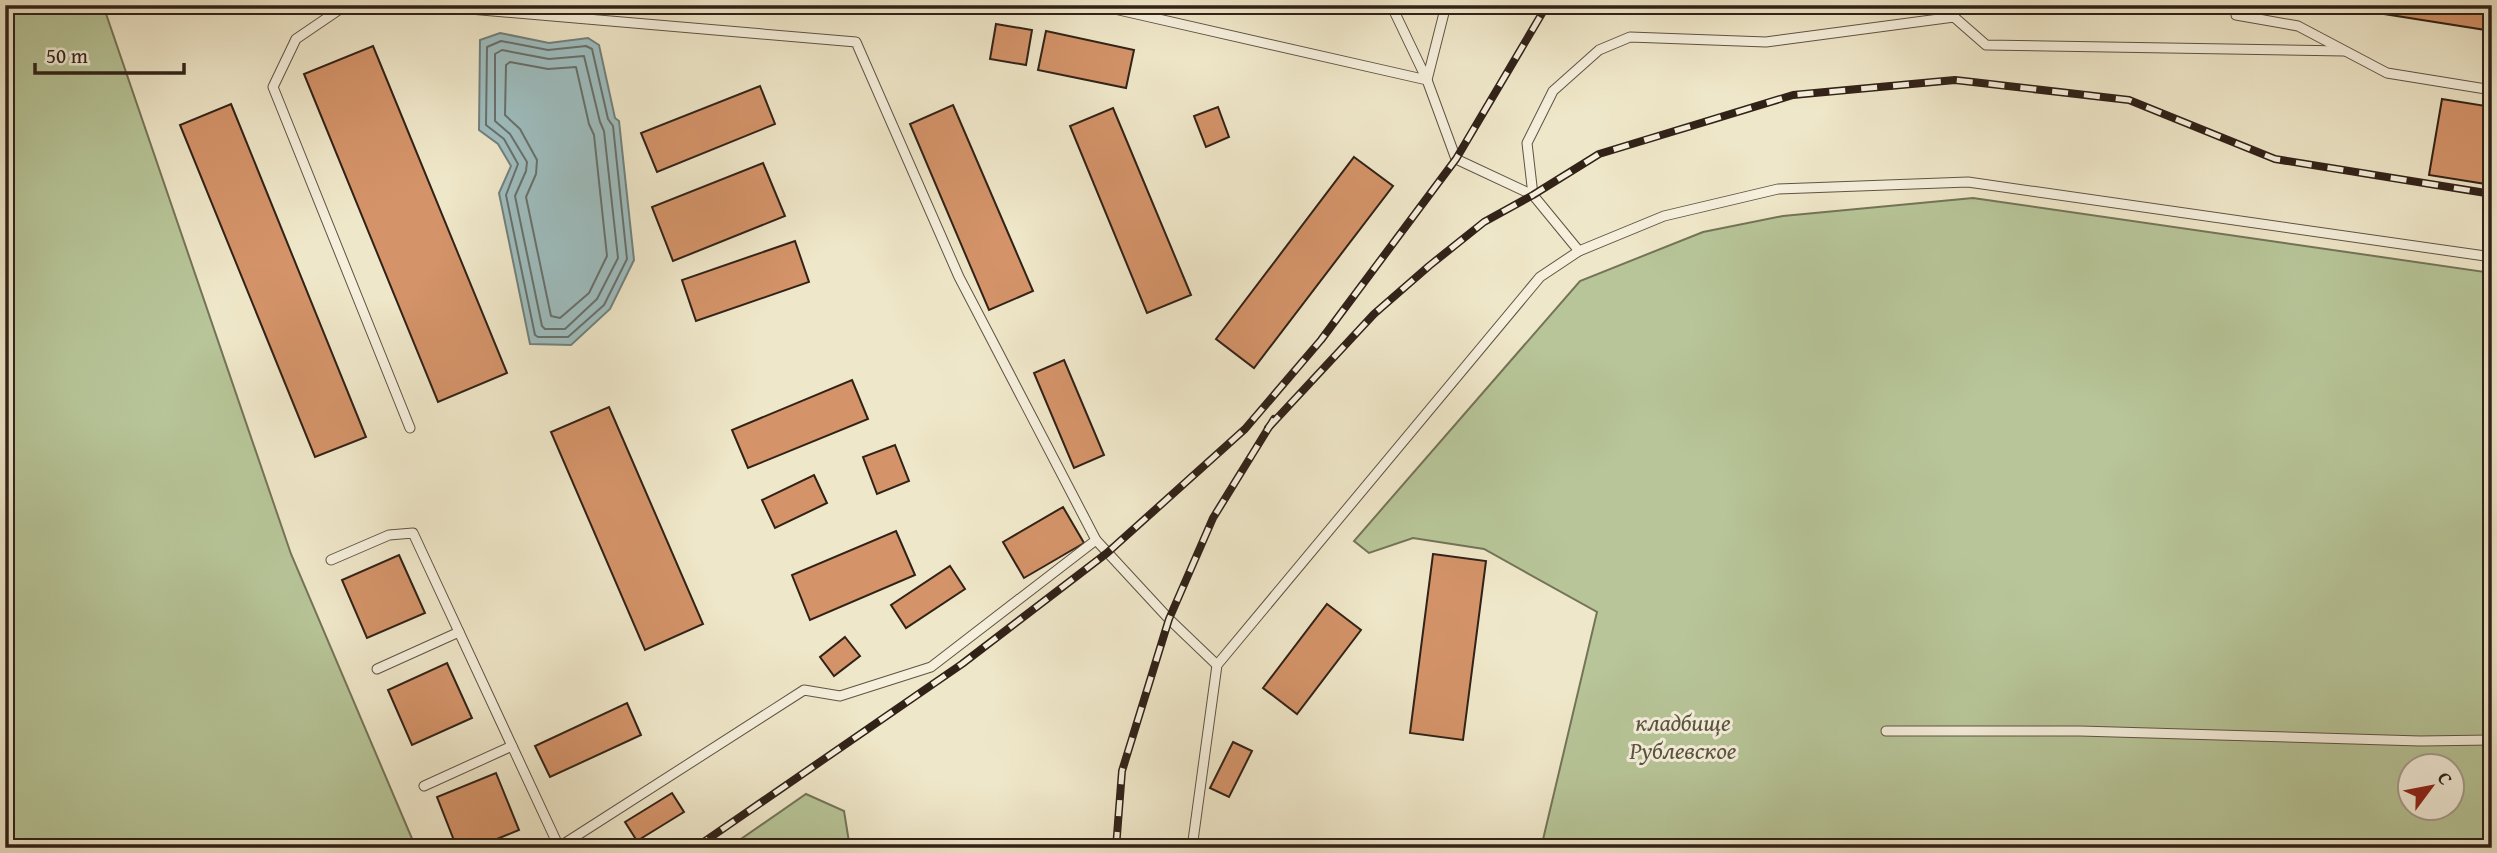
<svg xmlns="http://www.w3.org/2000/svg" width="2497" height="853" viewBox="0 0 2497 853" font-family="'Gentium Book Plus',serif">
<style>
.green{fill:#b7c598;stroke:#747458;stroke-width:2;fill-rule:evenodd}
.water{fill:#9ebec0;stroke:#72807d;stroke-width:2}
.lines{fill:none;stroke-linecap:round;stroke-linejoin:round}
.shore{stroke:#68706c;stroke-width:2}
.building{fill:#d49369;stroke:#312218;stroke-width:2}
.lane-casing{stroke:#605344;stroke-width:11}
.lane{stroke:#f5efdc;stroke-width:9}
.rail-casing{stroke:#312218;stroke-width:8}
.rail{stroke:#f5efdc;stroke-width:5;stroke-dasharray:16;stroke-linecap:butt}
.labels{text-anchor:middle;stroke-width:6;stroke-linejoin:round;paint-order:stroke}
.park-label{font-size:24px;font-style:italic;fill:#59533e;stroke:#f5efdc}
</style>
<rect width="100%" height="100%" fill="#efe7c9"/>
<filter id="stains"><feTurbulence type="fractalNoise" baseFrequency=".00286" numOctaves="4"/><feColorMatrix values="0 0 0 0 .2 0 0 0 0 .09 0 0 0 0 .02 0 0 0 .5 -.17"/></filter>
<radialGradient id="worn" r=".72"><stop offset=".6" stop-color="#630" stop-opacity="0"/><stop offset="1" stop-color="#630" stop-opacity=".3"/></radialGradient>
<g class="green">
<path d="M5,5H103L291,554L416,848H5Z"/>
<path d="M1973,198L2492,273V848H1541L1597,612L1484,549L1413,538L1369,553L1354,541L1580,281L1703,232L1783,216ZM2410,766H2452V808H2410Z"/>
<path d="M806,794L844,811L850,848H728Z"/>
</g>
<path class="water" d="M500,33L549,43L588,38L599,45L615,118L619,121L634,260L610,309L571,345L530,344L499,193L511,166L498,144L479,130L480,40Z"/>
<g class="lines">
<g class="shore">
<path d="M501,41L548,50L586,46L592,49L608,119L613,126L627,259L604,305L568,337H538L535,335L506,195L518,164L504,139L486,125L487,47Z"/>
<path d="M502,50L549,59L584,56L600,122L604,131L618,258L597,299L565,329H545L542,326L515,196L526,171L527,162L510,134L495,121V54Z"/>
<path d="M510,62L548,69L576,67L589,124L594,135L607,256L589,293L560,318L551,316L526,197L536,174L537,160L520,129L505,115L506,65Z"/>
</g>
</g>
<g class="building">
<path d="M2327,5H2492V31Z"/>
<path d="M996,24L1032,30L1026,65L990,59Z"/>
<path d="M1046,31L1134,50L1126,88L1038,70Z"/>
<path d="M373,46L507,373L438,402L304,74Z"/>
<path d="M760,86L775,124L657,172L641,133Z"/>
<path d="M2442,99L2492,107V185L2429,175Z"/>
<path d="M231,104L366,437L315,457L180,125Z"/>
<path d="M953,105L1033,291L989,310L910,124Z"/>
<path d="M1218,107L1229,137L1206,147L1194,116Z"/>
<path d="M1113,108L1191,295L1147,313L1070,126Z"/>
<path d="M1354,157L1393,186L1254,368L1216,339Z"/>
<path d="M763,163L785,216L673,261L652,207Z"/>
<path d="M795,241L809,282L696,321L682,280Z"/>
<path d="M1064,360L1104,455L1074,468L1034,373Z"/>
<path d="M852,380L868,419L748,468L732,430Z"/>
<path d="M609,407L703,624L645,650L551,432Z"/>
<path d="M895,445L909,481L877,494L863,457Z"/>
<path d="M814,475L827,503L775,528L762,500Z"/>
<path d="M1063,507L1084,543L1024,578L1003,542Z"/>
<path d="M896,531L915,575L810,620L792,575Z"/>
<path d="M1433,554L1486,561L1463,740L1410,733Z"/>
<path d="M399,555L425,613L367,638L342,580Z"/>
<path d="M950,566L965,589L906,628L891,605Z"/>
<path d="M1327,604L1361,630L1297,714L1263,688Z"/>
<path d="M845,637L860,656L834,676L820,657Z"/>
<path d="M447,663L472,718L412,745L388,690Z"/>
<path d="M627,703L641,735L550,777L535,746Z"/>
<path d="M1233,742L1252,751L1229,797L1210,788Z"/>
<path d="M496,773L519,830L475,848H457L437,797Z"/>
<path d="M672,793L684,812L637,841L625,822Z"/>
</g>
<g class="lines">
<g class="lane-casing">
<g id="lane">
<path d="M346,5L296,39L273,87L410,428"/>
<path d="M423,5L856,42L959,277L1096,540L1169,619L1217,665"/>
<path d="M1097,5L1427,80L1456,159L1533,195L1579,251"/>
<path d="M1394,5V11L1427,80L1446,5"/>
<path d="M2236,5V15L2298,26L2387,73L2492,90"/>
<path d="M1533,195L1527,143L1553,91L1599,50L1630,37L1766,42L1954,17L1986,45L2344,51"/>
<path d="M331,560L389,535L413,533L559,847L804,690L840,696L931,667L1096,540"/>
<path d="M377,669L459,632"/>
<path d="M1886,731H2080L2420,741L2492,740"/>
<path d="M424,786L512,746"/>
<path d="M1192,848L1217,665L1540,277L1579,251L1664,216L1778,189L1968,182L2492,257"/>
</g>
</g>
<use href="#lane" class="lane"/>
<g class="rail-casing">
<g id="rail">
<path d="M1268,428L1374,314L1429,266L1484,222L1533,195L1599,154L1793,95L1955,80L2129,100L2275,159L2492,194"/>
<path d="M695,848L962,664L1107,553L1245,429L1321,340L1456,159L1547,5"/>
<path d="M1116,848L1122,771L1169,619L1213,518L1274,419"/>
</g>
</g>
<use href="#rail" class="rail"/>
</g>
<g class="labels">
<g class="park-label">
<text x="1683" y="731">кладбище<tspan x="1683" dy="28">Рублевское</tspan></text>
</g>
</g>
<rect width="2497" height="853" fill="none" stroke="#efe7c9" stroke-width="28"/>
<rect x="7" y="7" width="2483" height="839" fill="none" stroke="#312218" stroke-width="3.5"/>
<rect x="14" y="14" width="2469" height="825" fill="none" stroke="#312218" stroke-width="2"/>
<g transform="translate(2431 787) rotate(58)"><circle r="33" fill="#f5efdc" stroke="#a79d8e" stroke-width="2"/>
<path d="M0-5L12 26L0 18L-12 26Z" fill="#8f2418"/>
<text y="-10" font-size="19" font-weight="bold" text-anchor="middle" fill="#312218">С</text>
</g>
<path d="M35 63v10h149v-10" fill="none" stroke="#312218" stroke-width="3.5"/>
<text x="46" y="63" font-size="21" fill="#312218" stroke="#f5efdc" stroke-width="5" paint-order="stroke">50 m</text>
<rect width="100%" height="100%" filter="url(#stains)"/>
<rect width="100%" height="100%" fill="url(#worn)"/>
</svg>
